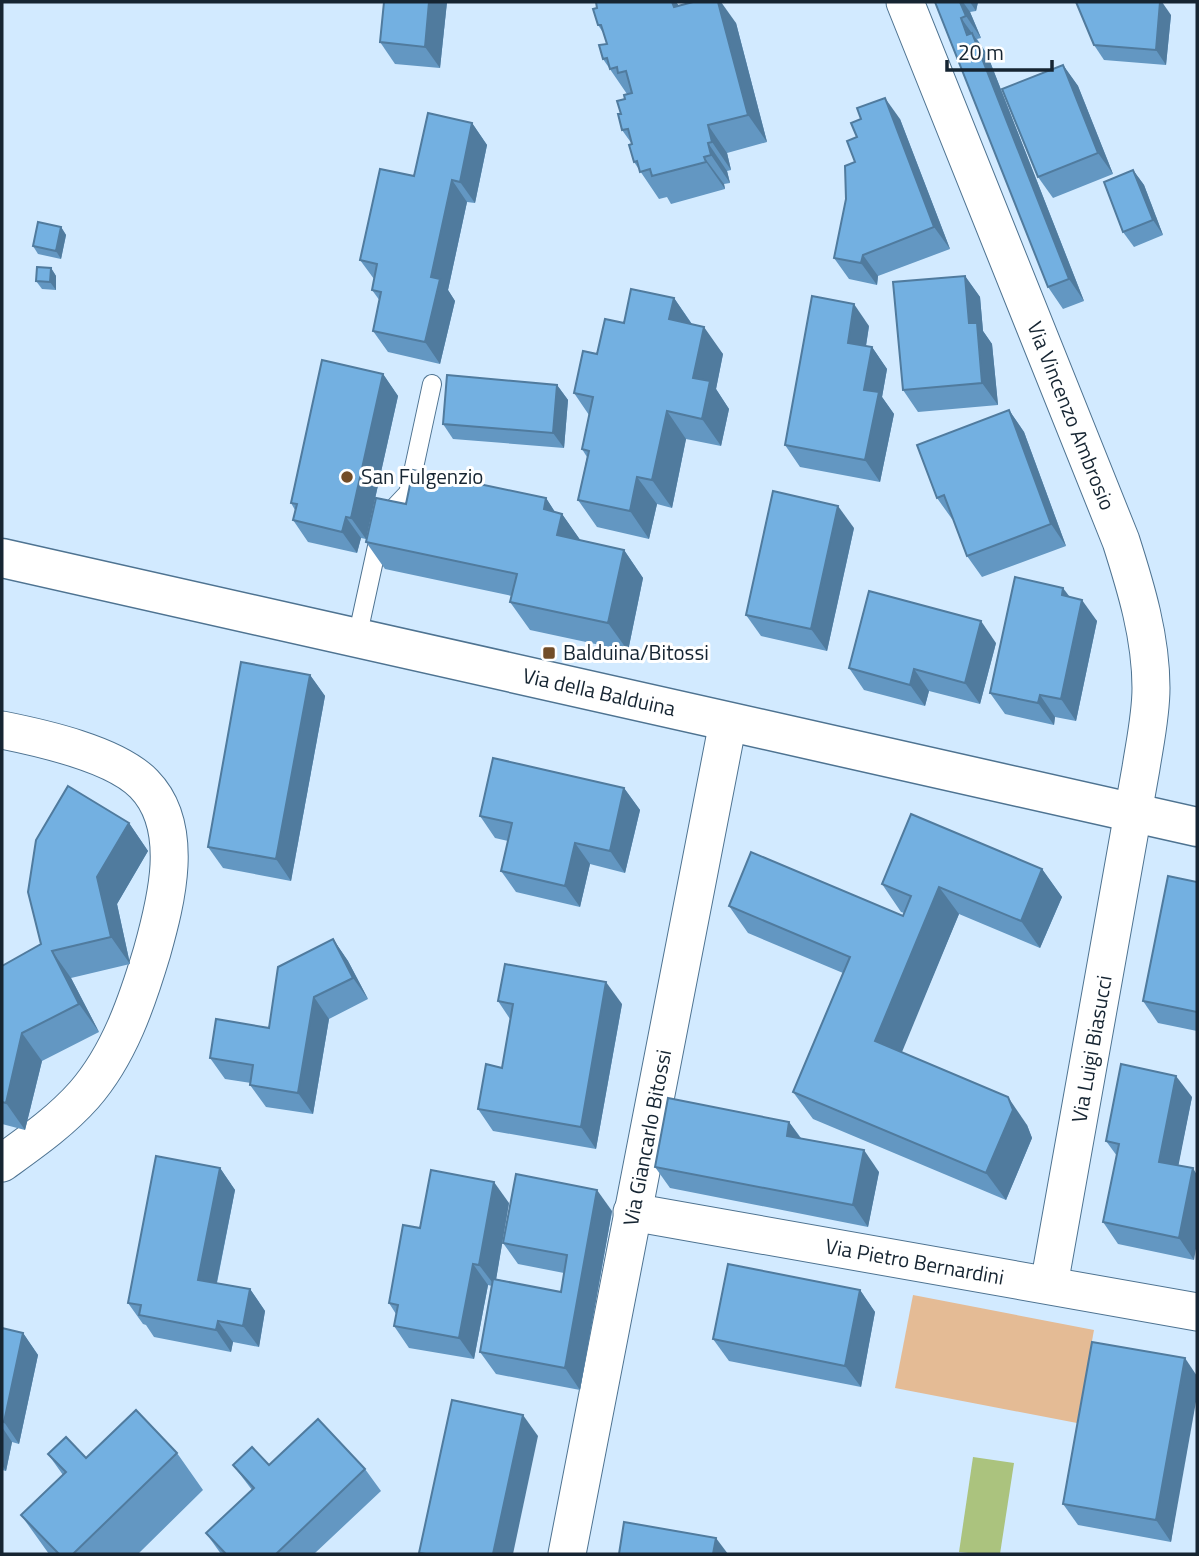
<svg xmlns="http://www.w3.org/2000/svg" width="1199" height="1556" viewBox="0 0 1199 1556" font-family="'Titillium Web',sans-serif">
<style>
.green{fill:#e4bb95}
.water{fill:#abc37e}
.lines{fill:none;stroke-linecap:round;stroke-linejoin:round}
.service-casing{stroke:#4e7391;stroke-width:20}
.minor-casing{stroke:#4e7391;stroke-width:39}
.tertiary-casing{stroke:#4e7391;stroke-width:41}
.service{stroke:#fff;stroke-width:18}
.minor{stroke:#fff;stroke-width:37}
.tertiary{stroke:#fff;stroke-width:38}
.wall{fill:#6397c2}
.shaded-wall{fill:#507b9e}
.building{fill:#73b0e1;stroke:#507b9e;stroke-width:2}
.poi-dot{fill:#724d28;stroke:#fff;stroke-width:2.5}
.labels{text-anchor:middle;stroke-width:6;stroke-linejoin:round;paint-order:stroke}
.street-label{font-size:21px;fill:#162532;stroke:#fff}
.poi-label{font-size:21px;fill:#162532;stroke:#fff;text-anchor:start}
</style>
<rect width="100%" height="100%" fill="#d2eaff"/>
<path class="green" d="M913,1295L1094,1330L1077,1423L895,1388Z"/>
<path class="water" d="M973,1457L1014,1463L1000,1554H977L959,1552Z"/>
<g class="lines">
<g class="service-casing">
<path id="service" d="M357,638L381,528L392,510L408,493L410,486L432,384"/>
</g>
<g class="minor-casing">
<g id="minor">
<path id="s1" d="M905,2L1121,541C1136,588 1151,637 1151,688C1151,715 1145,742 1141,768L1049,1285"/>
<path d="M2,730C42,738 115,754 144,784C186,827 166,902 152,952C137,1002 119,1055 84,1095C60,1122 31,1142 2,1163"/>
<path id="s2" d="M632,1212L1197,1312"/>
<path id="s3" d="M567,1554L728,722"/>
</g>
</g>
<g class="tertiary-casing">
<g id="tertiary">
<path id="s4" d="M2,558L1197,827"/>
</g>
</g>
<use href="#service" class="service"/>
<use href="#minor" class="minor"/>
<use href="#tertiary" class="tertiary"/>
</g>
<g class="wall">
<path d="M384,2H447L440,68L395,64L380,42Z"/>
<path d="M676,2L679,6L736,23L767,142L727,153L731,170L727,171L730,183L724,184L725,189L671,204L667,197L659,199L634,162L632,144L622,130L621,114L627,94L603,59L607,44L604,34L598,25Z"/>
<path d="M935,2H978L976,11L970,12L981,38L977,39L987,54L1084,301L1063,309L1048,287Z"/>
<path d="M1171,15L1166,65L1104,60L1094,45Z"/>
<path d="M1063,65L1078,86L1113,174L1053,198L1038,177Z"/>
<path d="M900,119L950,249L878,276L877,285L849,279L834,258L855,162Z"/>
<path d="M472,123L487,145L475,203L467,202L448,290L455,301L440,364L388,352L373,331L380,301L372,290L374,279L360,260Z"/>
<path d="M1133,170L1144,185L1163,235L1134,247L1123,232Z"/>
<path d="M61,227L66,235L61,259L38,254L33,246Z"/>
<path d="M51,268L56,276V290L42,289L36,281Z"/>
<path d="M965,276L980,297L983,331L992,344L998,405L918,412L903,390Z"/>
<path d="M674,298L692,324L723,354L716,389L729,409L721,446L686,439L672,508L657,504L649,539L597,527L578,500L587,457L582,449L589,415L574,393L597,354L624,323Z"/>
<path d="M869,326L866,346L872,347L887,369L882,397L894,414L880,482L800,467L785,445Z"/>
<path d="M383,374L398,396L366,539L361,538L357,553L308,542L293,520L295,510L291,503Z"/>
<path d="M557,385L568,400L564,448L453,439L443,424Z"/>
<path d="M1009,410L1024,432L1066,546L982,577L967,556L953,519H952L937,498Z"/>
<path d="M546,498L555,512L562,514L580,540L624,550L643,578L628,651L530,630L510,602L512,596L385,569L366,542L406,504Z"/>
<path d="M854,528L827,651L761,636L746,615Z"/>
<path d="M1070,597L1097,621L1076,721L1055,717L1054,725L1005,714L990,693Z"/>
<path d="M996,643L980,704L929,691L925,706L864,690L849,668Z"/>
<path d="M310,675L325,696L291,881L223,868L208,847Z"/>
<path d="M624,788L640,810L625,873L590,864L580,907L516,892L501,871L508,841L495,838L480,816Z"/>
<path d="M129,823L148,851L117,904L130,964L71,978L99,1032L42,1061L25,1130L2,1124V966L41,944Z"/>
<path d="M1042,869L1062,897L1040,948L959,914L901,1052L1027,1125L1032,1138L1006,1200L813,1119L793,1092L843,973L748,933L729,906L903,916L904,913L901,912L882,884Z"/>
<path d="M1197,882V1031L1158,1023L1143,1001Z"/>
<path d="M333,939L348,961L368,999L329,1019L313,1114L266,1107L250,1085L251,1083L225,1079L210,1058L269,1028Z"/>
<path d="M498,1001L622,1004L596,1149L493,1131L478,1109L502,1068L510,1019Z"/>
<path d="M1192,1097L1178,1165L1194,1260L1118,1244L1103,1222L1117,1156L1106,1141Z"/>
<path d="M789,1122L801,1138L879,1172L868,1227L670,1188L655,1167Z"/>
<path d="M220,1168L235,1190L217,1283L250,1289L265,1311L259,1347L233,1342L231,1352L154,1337L146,1325L143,1324L128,1303Z"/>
<path d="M509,1203L496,1279L561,1292L564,1273L518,1264L503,1243L612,1211L580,1390L496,1374L480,1352L492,1286L488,1285L474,1359L409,1348L394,1326L396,1314L389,1303L420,1228Z"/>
<path d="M860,1290L875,1312L861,1387L729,1361L713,1339Z"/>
<path d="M2,1328L23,1333L38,1355L19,1444L12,1442L6,1471L2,1470Z"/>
<path d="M1197,1376L1171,1542L1078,1525L1063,1504Z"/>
<path d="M177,1453L203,1490L138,1554H49L21,1515L63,1475L48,1454L86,1458Z"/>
<path d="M233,1465H269L365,1469L381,1491L314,1554H221L206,1533L252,1490Z"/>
</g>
<g class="shaded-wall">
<path d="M429,2H447L440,68L425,47Z"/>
<path d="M672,2H676L689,20L681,22Z"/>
<path d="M718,2H721L736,23L767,142L748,115Z"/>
<path d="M960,2H963L970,12L981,38L966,16Z"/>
<path d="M970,2H978L976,11Z"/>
<path d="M1160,2H1162L1171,15L1166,65L1156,50Z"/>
<path d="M961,18L987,54L1084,301L1069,279Z"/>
<path d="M1063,65L1078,86L1113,174L1098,153Z"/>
<path d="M885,98L900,119L950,249L934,227Z"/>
<path d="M472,123L487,145L475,203L460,182Z"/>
<path d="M708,125L727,153L731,170L712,142Z"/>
<path d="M708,143L727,171L730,183L711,155Z"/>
<path d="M704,157L724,184L725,189L706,162Z"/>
<path d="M1133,170L1144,185L1163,235L1153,220Z"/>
<path d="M452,180L467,202L448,290L455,301L440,364L425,342L431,277Z"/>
<path d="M61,227L66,235L61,259L56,251Z"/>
<path d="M863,255L878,276L877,285L861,263Z"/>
<path d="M51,268L56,276V290L50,282Z"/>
<path d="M965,276L980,297L983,331L992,344L998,405L982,383L969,323Z"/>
<path d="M674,298L693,326L669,319Z"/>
<path d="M854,304L869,326L863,364L848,343Z"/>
<path d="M704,327L723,354L716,389L729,409L721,446L702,419L693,378Z"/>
<path d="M872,347L887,369L882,397L894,414L880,482L865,460L864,390Z"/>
<path d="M383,374L398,396L366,539L351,518Z"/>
<path d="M557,385L568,400L564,448L553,433Z"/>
<path d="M1009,410L1024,432L1066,546L1051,524Z"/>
<path d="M667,411L686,439L672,508L652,480Z"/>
<path d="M637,477L657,504L649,539L630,511Z"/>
<path d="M546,498L560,520L562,514L581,541L557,535L544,509Z"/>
<path d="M838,506L854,528L827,651L811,629Z"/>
<path d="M346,517L361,538L357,553L342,532Z"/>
<path d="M624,550L643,578L628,651L608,623Z"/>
<path d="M1063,588L1079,609L1062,595Z"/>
<path d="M1082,600L1097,621L1076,721L1061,699Z"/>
<path d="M981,621L996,643L980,704L965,683Z"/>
<path d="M914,669L929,691L925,706L910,685Z"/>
<path d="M310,675L325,696L291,881L276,859Z"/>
<path d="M1040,695L1055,717L1054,725L1038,703Z"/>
<path d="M624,788L640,810L625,873L610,851Z"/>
<path d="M129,823L148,851L117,904L130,964L111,937L97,877Z"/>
<path d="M575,843L590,864L580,907L565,886Z"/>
<path d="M1042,869L1062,897L1040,948L1021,921Z"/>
<path d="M939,887L959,914L895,1069L875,1041Z"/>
<path d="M333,939L348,961L368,999L353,978Z"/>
<path d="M52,951L71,978L99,1032L79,1004Z"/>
<path d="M606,982L622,1004L596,1149L581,1127Z"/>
<path d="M314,997L329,1019L313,1114L298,1093Z"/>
<path d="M22,1033L42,1061L25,1130L6,1103Z"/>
<path d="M1176,1076L1192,1097L1175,1183L1159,1162Z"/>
<path d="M1008,1097L1027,1125L1032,1138L1006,1200L986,1173Z"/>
<path d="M789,1122L804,1143L787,1136Z"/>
<path d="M864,1150L879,1172L868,1227L853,1205Z"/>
<path d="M220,1168L235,1190L213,1301L198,1280Z"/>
<path d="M1193,1168L1197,1175V1243L1194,1260L1179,1238Z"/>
<path d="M494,1182L509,1203L495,1286L479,1265Z"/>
<path d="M597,1190L612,1211L580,1390L565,1368Z"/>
<path d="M473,1264L488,1285L474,1359L459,1338Z"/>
<path d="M250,1289L265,1311L259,1347L243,1326Z"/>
<path d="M860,1290L875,1312L861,1387L845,1366Z"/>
<path d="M218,1321L233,1342L231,1352L216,1330Z"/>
<path d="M23,1333L38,1355L19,1444L4,1422Z"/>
<path d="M1185,1358L1197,1376V1396L1171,1542L1156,1520Z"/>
<path d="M523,1415L538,1436L513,1554H493Z"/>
<path d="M2,1427L12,1442L6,1471L2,1465Z"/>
<path d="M716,1538L728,1554H713Z"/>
</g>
<g class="building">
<path d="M384,2H429L425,47L380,42Z"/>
<path d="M596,2H672L674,7L693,2H718L748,115L708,125L712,142L708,143L711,155L704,157L706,162L652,176L650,169L640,172L637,161L634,162L629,145L632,144L628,129L622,130L618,114H621L617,101L625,99L624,95L632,93L626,71L618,73L617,67L610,69L607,58L603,59L599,45L607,44L601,25H598L593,9L597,8Z"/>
<path d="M935,2H960L966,16L961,18L967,35L972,33L1069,279L1048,287Z"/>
<path d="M1076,2H1160L1156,50L1094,45Z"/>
<path d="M1063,65L1098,153L1038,177L1002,89Z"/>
<path d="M885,98L934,227L863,255L861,263L834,258L846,199L845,166L855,162L847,141L857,137L851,123L861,119L857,108Z"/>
<path d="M428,113L472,123L460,182L452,180L431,277L440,279L425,342L373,331L381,292L372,290L377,264L360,260L380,169L414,176Z"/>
<path d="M1133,170L1153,220L1123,232L1104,182Z"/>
<path d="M38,222L61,227L56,251L33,246Z"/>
<path d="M37,267L51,268L50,282L36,281Z"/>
<path d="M965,276L969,323H977L982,383L903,390L893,282Z"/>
<path d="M631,289L674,298L669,319L704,327L693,378L710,381L702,419L667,411L652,480L637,477L630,511L578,500L589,451L582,449L593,397L574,393L583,351L597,354L605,319L624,323Z"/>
<path d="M812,296L854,304L848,343L872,347L864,390L879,392L865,460L785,445Z"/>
<path d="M322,360L383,374L351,518L346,517L342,532L293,520L297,504L291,503Z"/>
<path d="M447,375L557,385L553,433L443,424Z"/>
<path d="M1009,410L1051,524L967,556L944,495L937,498L917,445Z"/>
<path d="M413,470L546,498L544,509L562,514L557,535L624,550L608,623L510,602L517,574L366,542L376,498L406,504Z"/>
<path d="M773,491L838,506L811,629L746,615Z"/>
<path d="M1015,577L1063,588L1062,595L1082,600L1061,699L1040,695L1038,703L990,693Z"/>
<path d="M869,591L981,621L965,683L914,669L910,685L849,668Z"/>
<path d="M241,662L310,675L276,859L208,847Z"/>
<path d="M493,758L624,788L610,851L575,843L565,886L501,871L512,823L480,816Z"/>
<path d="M68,786L129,823L97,877L111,937L52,951L79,1004L22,1033L6,1103L2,1102V966L41,944L28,892L36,840Z"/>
<path d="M911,814L1042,869L1021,921L939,887L875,1041L1008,1097L1013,1110L986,1173L793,1092L850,957L729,906L751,852L903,916L911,896L882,884Z"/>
<path d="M1168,876L1197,882V1012L1143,1001Z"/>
<path d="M333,939L353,978L314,997L298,1093L250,1085L253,1065L210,1058L216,1019L269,1028L278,967Z"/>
<path d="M505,964L606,982L581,1127L478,1109L486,1064L502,1068L513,1004L498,1001Z"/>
<path d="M1121,1064L1176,1076L1159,1162L1193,1168L1179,1238L1103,1222L1119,1144L1106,1141Z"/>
<path d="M668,1098L789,1122L787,1136L864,1150L853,1205L655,1167Z"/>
<path d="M156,1156L220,1168L198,1280L250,1289L243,1326L218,1321L216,1330L139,1315L141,1305L128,1303Z"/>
<path d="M431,1170L494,1182L479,1265L473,1264L459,1338L394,1326L398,1305L389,1303L403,1225L420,1228Z"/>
<path d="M516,1174L597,1190L565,1368L480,1352L493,1279L561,1292L567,1255L503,1243Z"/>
<path d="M728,1264L860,1290L845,1366L713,1339Z"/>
<path d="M2,1328L23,1333L4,1422L2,1421Z"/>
<path d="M1092,1342L1185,1358L1156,1520L1063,1504Z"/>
<path d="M452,1400L523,1415L493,1554H426L419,1553Z"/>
<path d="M136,1410L177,1453L73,1554H59L21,1515L66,1472L48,1454L66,1437L86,1458Z"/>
<path d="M318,1419L365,1469L276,1554H226L206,1533L254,1488L233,1465L252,1447L269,1465Z"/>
<path d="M624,1522L716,1538L713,1554H619Z"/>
</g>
<g class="poi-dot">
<circle cx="347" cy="477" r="7"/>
<rect x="542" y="646" width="14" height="14" rx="3.5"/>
</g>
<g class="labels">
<g class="street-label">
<text dy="7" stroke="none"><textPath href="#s1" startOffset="446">Via Vincenzo Ambrosio</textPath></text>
<text dy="7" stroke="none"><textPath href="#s4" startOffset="612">Via della Balduina</textPath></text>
<text transform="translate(1092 1049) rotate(-80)" y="7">Via Luigi Biasucci</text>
<text dy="7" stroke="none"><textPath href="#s3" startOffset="424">Via Giancarlo Bitossi</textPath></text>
<text dy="7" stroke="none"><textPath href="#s2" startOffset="287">Via Pietro Bernardini</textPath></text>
</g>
<g class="poi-label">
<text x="361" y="484">San Fulgenzio</text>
<text x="563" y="660">Balduina/Bitossi</text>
</g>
</g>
<rect width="1199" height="1556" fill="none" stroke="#162532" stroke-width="7"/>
<path d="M947 60v10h105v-10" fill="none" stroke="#162532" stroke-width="3.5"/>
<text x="958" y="60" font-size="21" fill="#162532" stroke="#ffffff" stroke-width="5" paint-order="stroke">20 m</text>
</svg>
